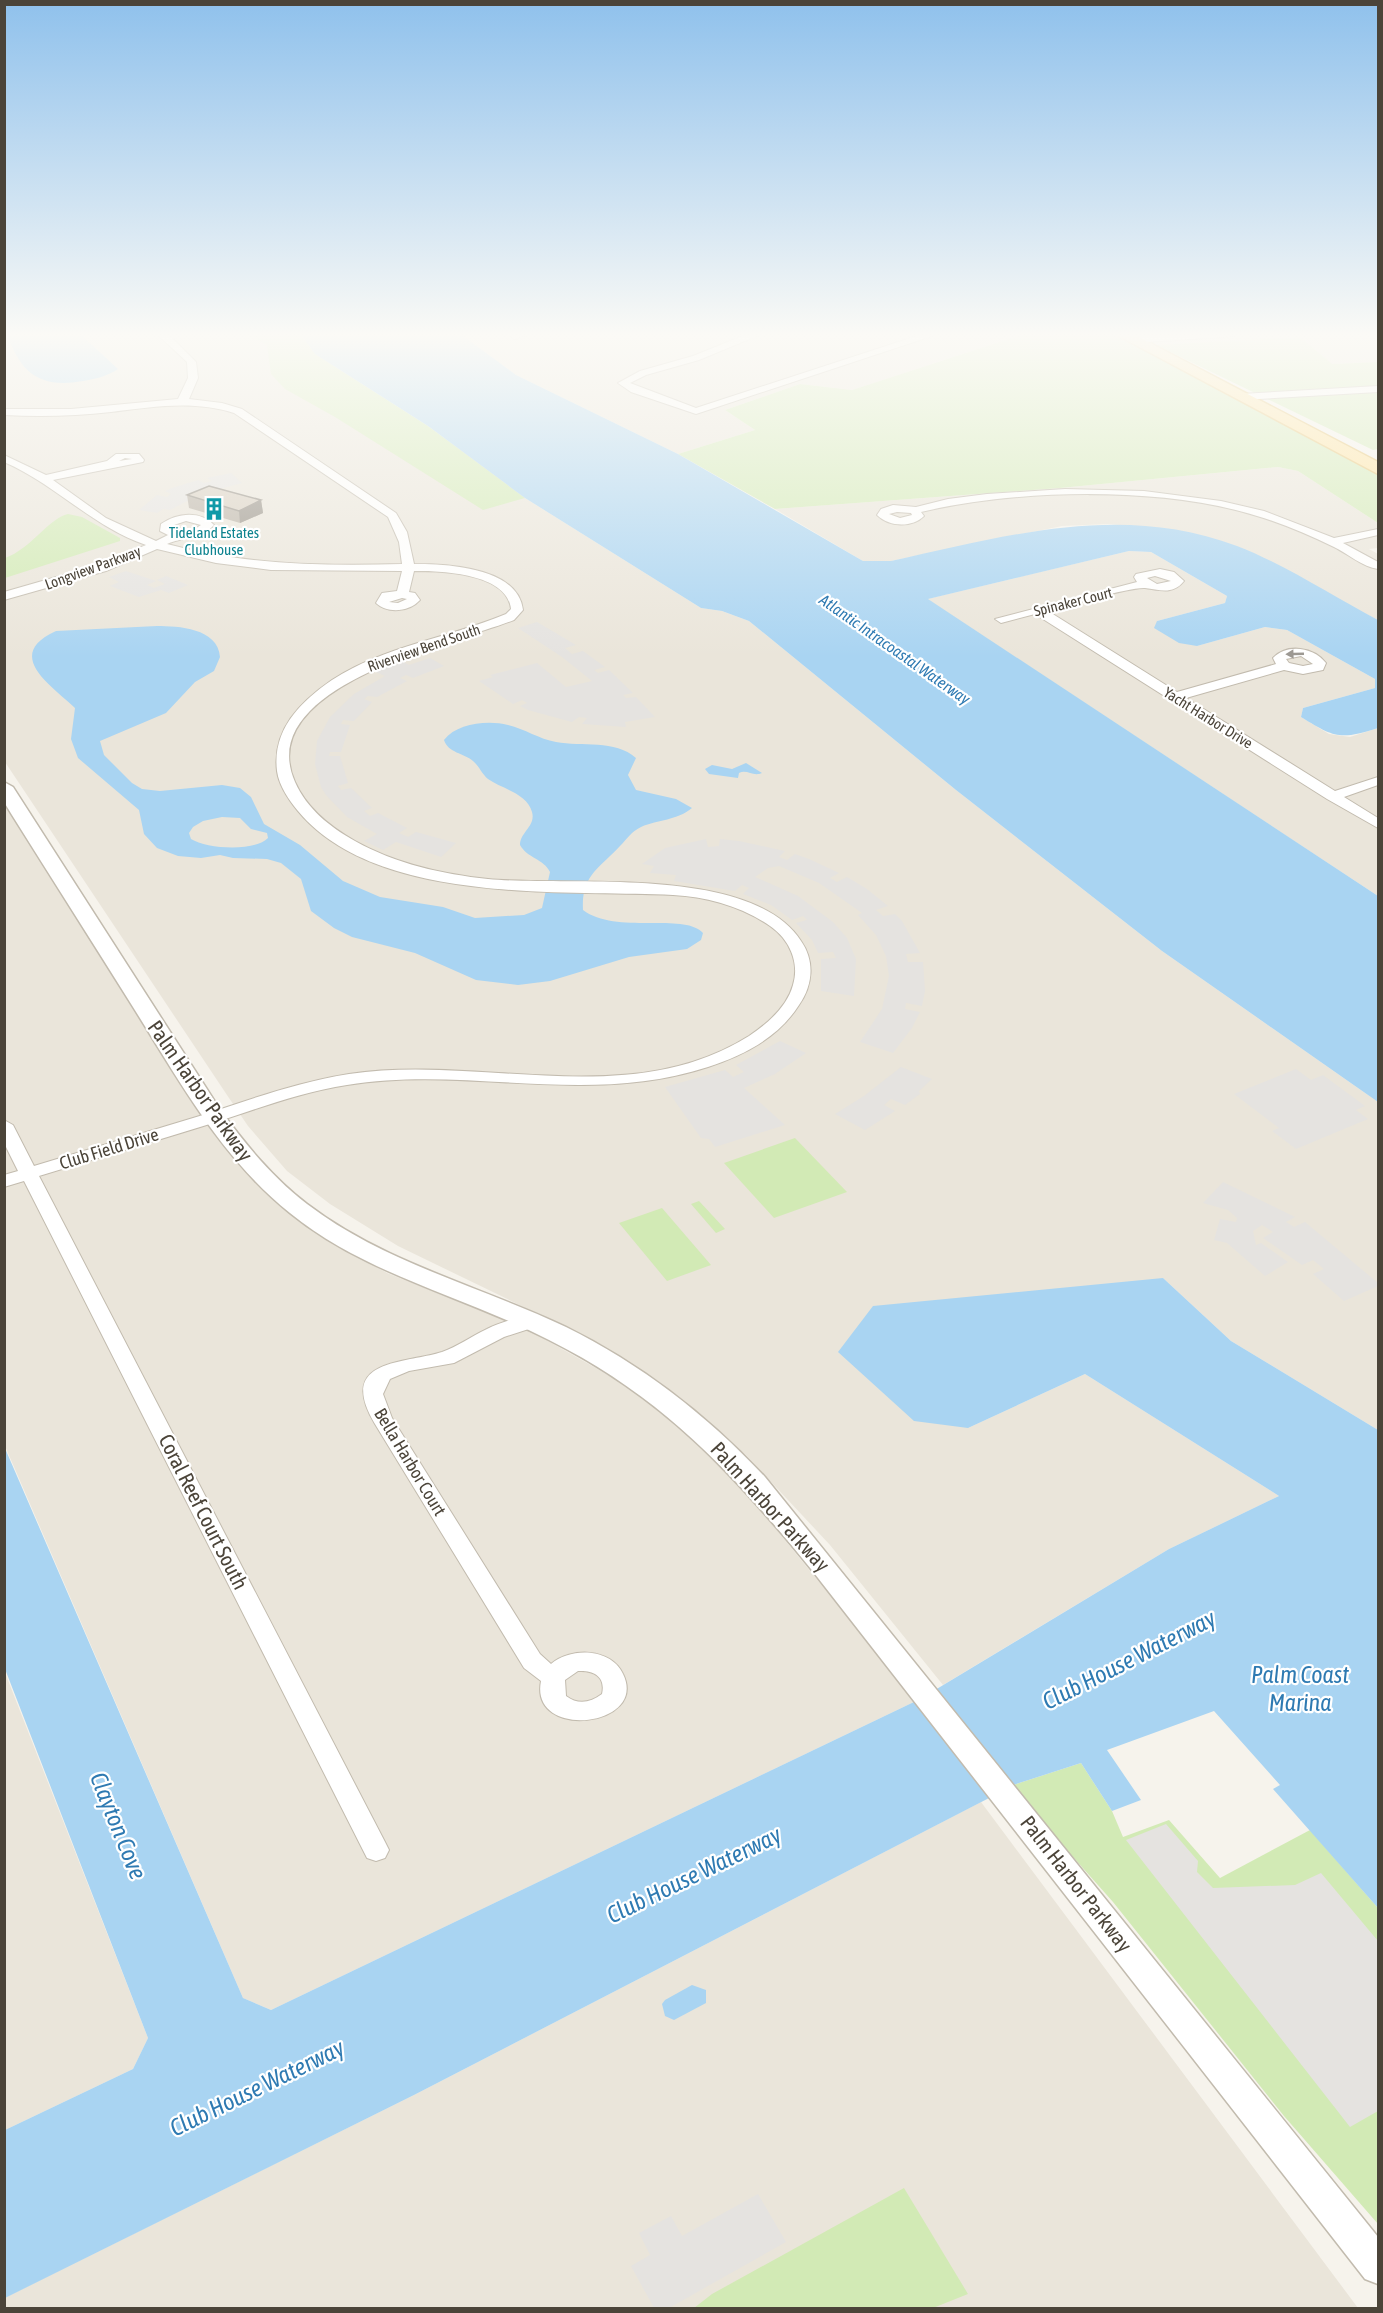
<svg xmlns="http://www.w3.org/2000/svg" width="1383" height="2313" viewBox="0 0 1383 2313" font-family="'Asap Condensed',sans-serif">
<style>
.residential{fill:#eae5da}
.green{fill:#d2eab5}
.parking{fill:#e5e3e0}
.water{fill:#a9d4f2;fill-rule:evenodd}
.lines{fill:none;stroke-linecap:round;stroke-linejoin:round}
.minor-casing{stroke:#c2bbae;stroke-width:2}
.tertiary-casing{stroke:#c2bbae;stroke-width:3}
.primary-casing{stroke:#e6c16a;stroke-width:3}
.minor{fill:#fff;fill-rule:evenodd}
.tertiary{fill:#fff;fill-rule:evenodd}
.primary{fill:#ffe39c;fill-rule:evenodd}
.wall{fill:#bab2a6}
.shaded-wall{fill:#979187}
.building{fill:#d8cfc1;stroke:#979187;stroke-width:1.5}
.oneway{fill:#9c9892}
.labels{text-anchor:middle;stroke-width:4.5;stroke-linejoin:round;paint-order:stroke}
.far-culture-label{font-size:15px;fill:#0d838f;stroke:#fff}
.far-street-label{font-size:15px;fill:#4b4439;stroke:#fff}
.far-water-label{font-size:16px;font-style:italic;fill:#2e7ab2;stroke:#fff}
.street-label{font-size:18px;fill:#4b4439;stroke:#fff}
.near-street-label{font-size:21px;fill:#4b4439;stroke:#fff}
.near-water-label{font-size:24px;font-style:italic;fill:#2e7ab2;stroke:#fff}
</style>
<rect width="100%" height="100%" fill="#f6f3ec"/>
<g class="residential">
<path d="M4,333H300L315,354L474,458L525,498L701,608L722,611L749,621L956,790L1162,951L1378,1102V1430L1231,1341L1163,1278L968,1428L1085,1374L1279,1496L1169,1549L943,1685L830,1545L746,1455L658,1381L602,1345L398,1246L330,1204L287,1171L248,1126L229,1098L5,762Z"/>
<path d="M459,333H1027L852,390L800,384L725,410L755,430L678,454L516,375Z"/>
<path d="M1130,333H1378V362L1331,364L1300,337L1156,345Z"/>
<path d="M1278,467L1298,471L1378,523V548L1369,549L1378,554V620L1238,547L1169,529L1108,524L1062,526L891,561H863L775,509L1060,488Z"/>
<path d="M1129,551L1151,552L1227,596L1225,603L1157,621L1197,646L1265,627L1287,630L1375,679V688L1303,708L1301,717L1329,734L1350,737L1378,728V896L927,599Z"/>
<path d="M4,800L291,1214L338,1246L387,1273L525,1328L624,1384L674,1422L749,1496L916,1701L271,2010L243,1998L5,1446Z"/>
<path d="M4,1670L148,2038L133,2069L5,2130Z"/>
<path d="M981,1802L1358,2308H5L4,2298L414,2095Z"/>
</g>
<g class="green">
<path d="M246,333H300L315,354L428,426L525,498L483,510L335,417L285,389L271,374L267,345Z"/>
<path d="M1027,333H1114L1378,475V523L1298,471L1278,467L1060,488L775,509L678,454L755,430L725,410L800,384L852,390Z"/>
<path d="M1300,337L1332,364L1378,362V449L1373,450L1156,345Z"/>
<path d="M68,514L82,517L120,538V541L5,578V558C31,549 50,517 68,514Z"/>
<path d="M795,1138L847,1192L774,1218L724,1163Z"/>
<path d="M699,1201L725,1229L716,1233L691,1204Z"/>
<path d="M662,1208L711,1265L667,1281L619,1223Z"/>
<path d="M1081,1763L1112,1811L1123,1837L1169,1820L1220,1878L1310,1830L1378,1908V2224L1284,2116L1113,1902L1010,1786Z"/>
<path d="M904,2188L968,2294L933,2308H694L712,2294Z"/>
</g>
<g class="parking">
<path d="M231,473L242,483L205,493L198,490L194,493L199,495L170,510L163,509L157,513L139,510L157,495L167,497L171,494L165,491L172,488L198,480L204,483L212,481L207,478Z"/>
<path d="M126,571L156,581L147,585L154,588L165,584L157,580L166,576L188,585L169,593L161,590L139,597L110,586L119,582L109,577Z"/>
<path d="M537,622L576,645L565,648L572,654L583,651L605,667L594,670L598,673L609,670L633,693L623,695L626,698L636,697L655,717L625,722L626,727L582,724L587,718L579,717L572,722L528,710L520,706L527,703L522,700L513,704L479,681L493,677L490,675L537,663L566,687L592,681L562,657L518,628Z"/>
<path d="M430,658L444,666L413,678L406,675L400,678L407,681L377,697L368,696L364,699L372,702L354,721L343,720L341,724L350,725L341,752H330L329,756H340L348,783L338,786L341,790L351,788L372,808L364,811L370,816L378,813L407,828L399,833L408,837L416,832L456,843L441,857L396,842L383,850L364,841L377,834L347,817L326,795L321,787L315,764L317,741L330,717L354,694L385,676L374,671L400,660L409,665Z"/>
<path d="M706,839L708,847L719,846L720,839L739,841L785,851L779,857L787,860L795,854L809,859L839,873L830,878L837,882L847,877L867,889L888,906L876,910L883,916L895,914L902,921L920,953L906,954L908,962H923L925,991L922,1006L906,1003L905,1009L920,1012L912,1028L893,1053L860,1042L882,1009L889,976L886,956L876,935L858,915L862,913L819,883L779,866L768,868L755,877L798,896L833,922L847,938L856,959L854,996L821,991V959L836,958L833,952L818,953L812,940L796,923L807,920L803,916L792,920L771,905L743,894L749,888L742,885L735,891L674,881L676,875L650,873L654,866L642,864L665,848Z"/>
<path d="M780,1041L806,1053L775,1074L744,1088L785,1125L715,1147L709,1139L701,1138L665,1087L725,1070L733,1077L744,1072L736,1065Z"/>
<path d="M901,1067L932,1079L919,1091L920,1094L905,1105L891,1099L884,1105L895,1111L865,1130L835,1114L864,1096Z"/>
<path d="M1296,1069L1311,1080L1323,1075L1365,1106L1356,1110L1368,1119L1296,1149L1272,1131L1279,1128L1234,1094Z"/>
<path d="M1223,1182L1295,1217L1286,1222L1294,1227L1305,1222L1378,1283V1286L1344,1301L1313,1274L1324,1269L1313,1260L1302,1265L1263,1238L1273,1232L1262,1225L1253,1231L1256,1245L1261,1243L1288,1262L1265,1276L1227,1243L1214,1240L1220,1219L1236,1222L1237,1218L1228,1210L1203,1203Z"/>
<path d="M1166,1824L1198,1861L1197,1872L1213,1888L1295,1885L1321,1873L1378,1941V2111L1350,2127L1126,1840Z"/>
<path d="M758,2194L786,2242L669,2308H654L631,2266L650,2255L639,2233L671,2216L682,2236Z"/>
</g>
<g class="water">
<path d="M7,333H79L118,369C108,376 95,379 83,381C40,389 20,373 7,333Z"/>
<path d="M300,333H459L516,375L678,454L863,561H891C1007,536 1120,502 1237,546C1286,565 1332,596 1378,620V728C1340,740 1335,738 1301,717L1303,708L1375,688V679L1287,630L1265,627L1197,646L1179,643L1154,628L1157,621L1225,603L1227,596L1151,552L1129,551L928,599L1378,896V1102L1162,951L956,790L749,621L722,611L701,608L525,498L428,426L315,354Z"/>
<path d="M157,626C178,626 218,628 220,657L214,671L195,682L166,713L100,741L104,755L132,783L142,789L160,791L222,785L240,788L251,797L264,824L300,845L343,881L380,897L443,907L475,918L524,915L542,908L550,872C544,859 527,858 520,845C520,832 536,826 532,812C527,793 502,789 488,779C482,774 479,766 473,761C464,753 448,753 444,740C457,723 488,720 508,725C525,729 539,739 556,742C582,747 615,739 636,758L628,775L636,790L676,799L692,808C676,821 659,819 641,827C631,832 627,839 620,846C600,868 581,875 583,910C616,935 684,912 703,933L701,940L687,949L629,957L550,981L518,985L476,980L415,953L352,937L334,928L311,911L301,879L281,863L267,859L233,858L220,855L201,858L178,856L157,848L144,834L139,810L78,758L71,739L75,708C51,685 3,655 56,631ZM222,817L240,818L251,829L267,833L268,838C254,852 207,849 191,839L189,833L193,827L203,821Z"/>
<path d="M746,763L762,773C753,777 747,769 739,773L738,778L709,774L705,769L712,765L732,769Z"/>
<path d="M1163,1278L1231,1341L1378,1430V1908L1273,1789L1280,1785L1214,1711L1107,1750L1141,1800L1112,1811L1081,1763L1010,1786L935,1690L1169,1549L1279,1496L1085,1374L968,1428L914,1421L838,1352L873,1306Z"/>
<path d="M4,1446L243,1998L271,2010L916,1701L991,1797L414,2095L5,2298V2130L133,2069L148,2038L5,1669Z"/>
<path d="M692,1985L706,1990V2003L674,2020L665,2016L662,2004L665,2000Z"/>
</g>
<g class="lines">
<g class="minor-casing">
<g id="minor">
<path d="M156,333H167L196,362L198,378L189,399L222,403L242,409L396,513L407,532L414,564C447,564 518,567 523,610L514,620C457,643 252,685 295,782C307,809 330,827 355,841C396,864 442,874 488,879C570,887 751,864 801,941C815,961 813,985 799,1005C778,1038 744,1055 708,1067C585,1107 469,1065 347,1085C301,1092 257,1109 213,1123C156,1141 97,1158 39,1176L385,1842L389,1850L385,1858L376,1861L367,1858L24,1181L4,1187V1175L18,1171L4,1143V1120L13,1125L34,1166C90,1149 147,1132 203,1115C251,1099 299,1082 349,1074C481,1054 628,1112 749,1036C767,1024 787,1007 793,985C800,962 789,939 770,926C741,906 707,897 673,895C562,890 376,905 298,811C289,800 279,786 277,771C272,730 300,702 332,680C384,646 449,638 506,614L511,609C507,573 441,571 414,571L409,592L415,593L420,600C409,612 388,614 376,603L382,593L397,591L402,571L271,570L216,563L157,549L106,571L4,600V592L98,565L146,545C93,527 55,484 4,462V455L46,475L107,461L116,454H139L144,460L143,462L53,480L106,518L156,541L168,535L160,531L161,524C177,513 200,510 214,525C202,538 183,537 167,544C245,565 323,566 402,564L399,542L388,517L234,413C193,400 153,407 111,412C76,416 40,417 4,415V409H71L178,399L188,378L187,362ZM125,458L132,459L119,461ZM186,521L201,525C192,532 181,532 171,529L174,525ZM402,598L407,599L398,603L389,602Z"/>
<path d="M530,333L515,339L510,336L515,333Z"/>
<path d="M750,333H764L699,360L646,375L630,383L696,408L926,333H941L696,414L631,392L618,383L640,371L693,356Z"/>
<path d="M1192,333H1240L1235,336L1132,343L1127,340L1132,337Z"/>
<path d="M1378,386V392L1241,400L1236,397L1241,394Z"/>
<path d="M1065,489L1144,491L1221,501L1264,511L1334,538L1378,529V535L1343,543L1378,562V569C1363,567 1348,554 1334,547C1309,535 1284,524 1257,516C1161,486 1019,489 921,512L924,516C912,528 889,527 877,515L881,509L893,505L916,507L948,499L987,494ZM897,512L911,513L912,515L900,518L889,514Z"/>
<path d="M1160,569L1174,572L1184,581C1173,595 1160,590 1145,588C1129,587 1067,606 1048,611L1177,692L1276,664L1273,658C1287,643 1314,647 1326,663L1323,670L1303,674L1284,670L1186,698L1335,791L1378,777V785L1344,797L1378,818V828L1327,799L1035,614L1001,623L995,619L1137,582L1134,577L1136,574ZM1155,576L1171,581L1157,584L1147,578ZM1301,656L1313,664L1303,666L1289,663L1286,659Z"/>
<path d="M531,1314L538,1316L541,1321L538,1326L504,1337L454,1363L409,1371L390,1379L383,1394L392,1418L540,1654L551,1664C571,1647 611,1648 623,1674C649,1727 529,1741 541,1681L524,1668L375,1424C336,1359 403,1364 442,1352C457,1347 472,1336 487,1329C501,1322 517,1318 531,1314ZM578,1671C594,1670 606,1677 602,1694C590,1703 578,1705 566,1696L565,1680Z"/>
</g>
</g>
<g class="tertiary-casing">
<path id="tertiary" d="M4,782L13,787L221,1111C246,1145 273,1178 307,1204C384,1263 480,1286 566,1327C641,1364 708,1416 765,1477L1378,2237V2284L1365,2279L811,1569C733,1473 663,1397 549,1340C464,1296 366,1275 290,1213C221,1158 179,1080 133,1007C93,943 52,879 12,815L4,802Z"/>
</g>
<g class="primary-casing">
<path id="primary" d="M1113,333H1131L1378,462V474Z"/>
</g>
<use href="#minor" class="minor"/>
<use href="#tertiary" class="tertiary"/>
<use href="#primary" class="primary"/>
</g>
<path class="wall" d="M187,495L261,500L263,513L240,523L189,508Z"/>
<path class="shaded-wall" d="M261,500L263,513L240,523L239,511Z"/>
<path class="building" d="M209,486L261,500L239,511L187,495Z"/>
<defs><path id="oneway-solid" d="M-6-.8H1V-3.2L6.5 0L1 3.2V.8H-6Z" transform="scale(1.5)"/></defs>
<use class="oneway" href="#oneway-solid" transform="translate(1295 654) rotate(178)"/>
<linearGradient id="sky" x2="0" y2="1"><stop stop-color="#8fc1ec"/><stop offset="0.51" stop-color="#fbfaf6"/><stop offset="1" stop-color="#fbfaf6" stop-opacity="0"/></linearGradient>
<rect width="1383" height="657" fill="url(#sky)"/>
<defs>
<g id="building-bare" transform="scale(1.8)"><path d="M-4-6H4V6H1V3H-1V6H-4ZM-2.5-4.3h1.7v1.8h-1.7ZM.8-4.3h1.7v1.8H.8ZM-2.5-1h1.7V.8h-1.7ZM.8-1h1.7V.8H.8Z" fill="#0f9aa8" stroke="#fff" stroke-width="2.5" paint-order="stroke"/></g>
</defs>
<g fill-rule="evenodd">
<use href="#building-bare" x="214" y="509"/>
</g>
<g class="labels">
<g class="far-culture-label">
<text x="214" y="538">Tideland Estates<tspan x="214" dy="17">Clubhouse</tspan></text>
</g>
<g class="far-street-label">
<text transform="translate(93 568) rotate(-20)" y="5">Longview Parkway</text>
<text transform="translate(1073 602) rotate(-14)" y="5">Spinaker Court</text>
<text transform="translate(424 648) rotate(-19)" y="5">Riverview Bend South</text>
<text transform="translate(1208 718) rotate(32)" y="5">Yacht Harbor Drive</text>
</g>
<g class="far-water-label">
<text transform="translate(895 649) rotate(35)" y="6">Atlantic Intracoastal Waterway</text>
</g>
<g class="street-label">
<text transform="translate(109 1149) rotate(-17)" y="6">Club Field Drive</text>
<text transform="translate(410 1462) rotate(59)" y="6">Bella Harbor Court</text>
</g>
<g class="near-street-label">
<text transform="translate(200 1091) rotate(55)" y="7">Palm Harbor Parkway</text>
<text transform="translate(770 1507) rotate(48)" y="7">Palm Harbor Parkway</text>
<text transform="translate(203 1512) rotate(63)" y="7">Coral Reef Court South</text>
<text transform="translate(1076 1884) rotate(52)" y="7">Palm Harbor Parkway</text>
</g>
<g class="near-water-label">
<text transform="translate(1129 1660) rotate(-27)" y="8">Club House Waterway</text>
<text x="1300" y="1683">Palm Coast<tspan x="1300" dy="28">Marina</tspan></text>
<text transform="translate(118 1826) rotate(68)" y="8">Clayton Cove</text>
<text transform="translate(694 1875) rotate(-26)" y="8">Club House Waterway</text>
<text transform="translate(257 2088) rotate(-26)" y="8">Club House Waterway</text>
</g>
</g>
<rect width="1383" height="2313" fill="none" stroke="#4b4439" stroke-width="12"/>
</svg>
